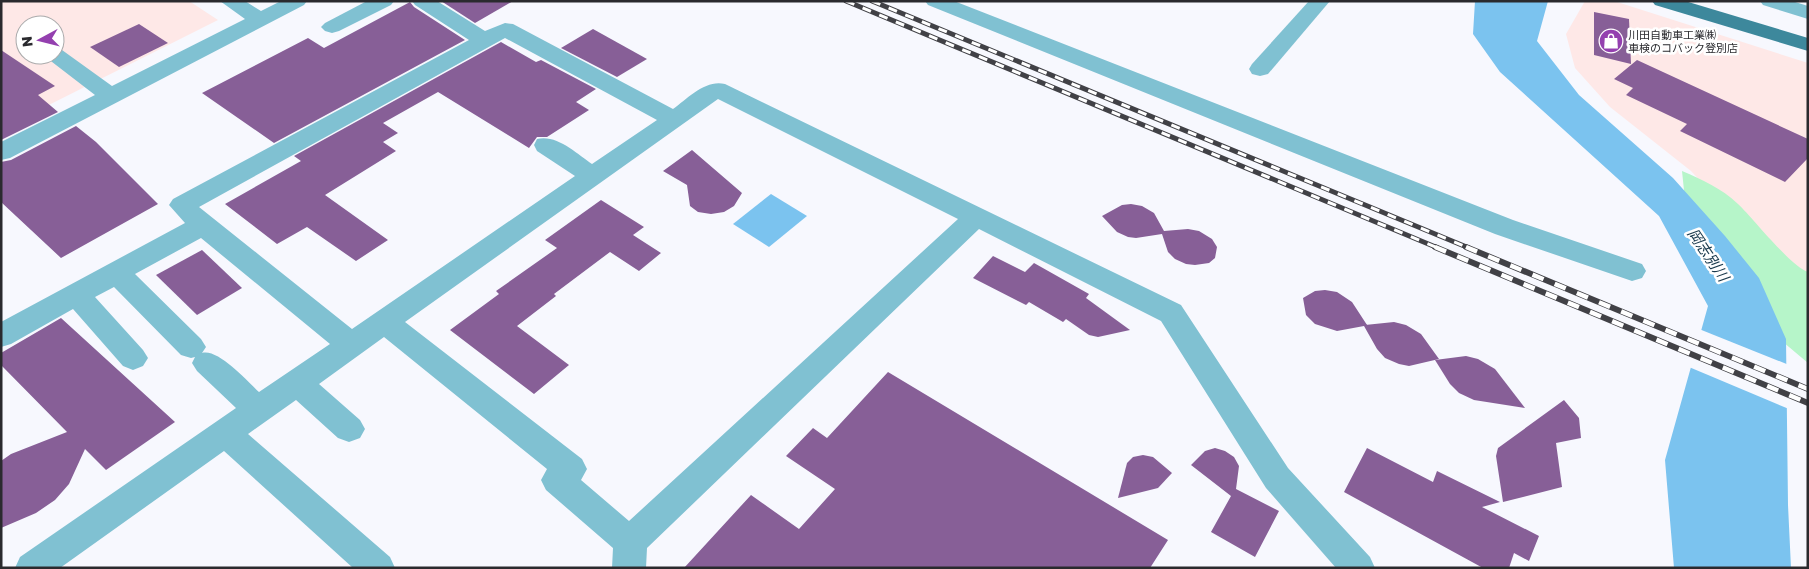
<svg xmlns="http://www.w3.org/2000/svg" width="1809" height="569" viewBox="0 0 1809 569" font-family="'Golos Text','Noto Sans JP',sans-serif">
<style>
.industrial{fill:#fee8e7;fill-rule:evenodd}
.green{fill:#b6f5c9}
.water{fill:#7bc3ef}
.pier{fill:#f7f8fe}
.building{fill:#875f97}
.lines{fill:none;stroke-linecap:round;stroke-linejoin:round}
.minor{fill:#80c1d2;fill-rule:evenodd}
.major{fill:#3d889c;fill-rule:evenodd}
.rail-far1-casing{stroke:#414146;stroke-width:5}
.rail-casing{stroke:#414146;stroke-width:6}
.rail-far1{stroke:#fff;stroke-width:3;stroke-dasharray:9;stroke-linecap:butt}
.rail{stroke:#fff;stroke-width:4.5;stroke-dasharray:12;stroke-linecap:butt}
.labels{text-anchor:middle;stroke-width:5;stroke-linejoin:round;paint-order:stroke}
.far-poi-label{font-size:11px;fill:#2a2a2e;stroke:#fff;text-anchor:start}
.water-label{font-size:15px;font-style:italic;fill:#19394c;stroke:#fff}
</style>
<rect width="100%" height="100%" fill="#f7f8fe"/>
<g class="industrial">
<path d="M1,1H189L218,20L1,129ZM25,25H55V55H25Z"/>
<path d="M1585,1H1614L1808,63V291L1755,240L1691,171L1610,107L1575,68L1566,34Z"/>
</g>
<path class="green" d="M1682,171C1703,180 1721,188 1738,204C1754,219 1790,266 1808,272V363L1771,332L1685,200Z"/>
<g class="water">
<path d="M1475,1H1548L1537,41L1579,95L1673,178L1725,236L1759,278L1786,339L1788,505L1791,568H1674L1665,460L1708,306L1659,216L1500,72L1473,34Z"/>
<path d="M771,194L807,216L769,247L733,224Z"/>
</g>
<path class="pier" d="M1699,329L1789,365V409L1689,367Z"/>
<g class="building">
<path d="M441,1H513L475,23Z"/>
<path d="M410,2L414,7L465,40L274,143L202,93L308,38L324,48Z"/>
<path d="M1594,12L1629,19L1631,64L1594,55Z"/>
<path d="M139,24L168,43L119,67L90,47Z"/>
<path d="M593,29L647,59L617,77L561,48Z"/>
<path d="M501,42L536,62L541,60L596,89L576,102L589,110L547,137H537L529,148L438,92L383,123L398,133L383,142L396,151L325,195L388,240L356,261L307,227L277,244L225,204L301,161L294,156Z"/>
<path d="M1,50L55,86L38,95L58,112L1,140Z"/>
<path d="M1637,60L1808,139V158L1785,182L1680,131L1687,124L1626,95L1633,88L1614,79Z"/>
<path d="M76,126L96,142L158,204L61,258L1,202V162L11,160Z"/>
<path d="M692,150L742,193L734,206L724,212L711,214L698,212L690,206L687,185L663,171Z"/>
<path d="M601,200L644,227L633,235L661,253L639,271L610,252L554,294L556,296L517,326L569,365L534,394L450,330L499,294L496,291L557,248L545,240Z"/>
<path d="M1131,204L1142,206L1154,213L1164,231L1188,229L1199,231L1212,239L1217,247L1215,258L1209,263L1195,265L1186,264L1175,259L1168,252L1162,234L1136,238L1128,237L1117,232L1102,216L1122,205Z"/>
<path d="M202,250L242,288L197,315L156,275Z"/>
<path d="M993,256L1025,272L1034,263L1089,294L1086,298L1130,330L1098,337L1089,335L1066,319L1063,322L1029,302L1026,305L973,278Z"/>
<path d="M1325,290L1337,292L1352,302L1367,325H1365L1394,322L1406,325L1421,334L1439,359L1409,366L1399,364L1385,358L1377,349L1364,326L1337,331L1315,324L1306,315L1303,298L1315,291Z"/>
<path d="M61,318L175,422L106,470L85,449L69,484L55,500L36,513L1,528V461L11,454L67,432L1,365V353Z"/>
<path d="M1466,356L1478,359L1495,369L1525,408L1474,400L1459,393L1450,384L1435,360Z"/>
<path d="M888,372L1168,540L1150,568H684L751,495L799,529L835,489L786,456L813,428L827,438Z"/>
<path d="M1564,400L1579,418L1581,438L1556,443L1562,487L1503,502L1496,456L1498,448Z"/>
<path d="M1215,448L1225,451L1234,457L1239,466L1236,489L1279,511L1255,557L1211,532L1231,496L1191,465L1205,451Z"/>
<path d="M1367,448L1433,482L1437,471L1500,502L1482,507L1539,536L1529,561L1514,553L1509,568H1483L1344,492Z"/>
<path d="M1143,455L1153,457L1172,473L1158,488L1118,498L1127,463L1133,457Z"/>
</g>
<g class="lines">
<g class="minor">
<path d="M220,1H245L261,11L281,1H307L304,5L10,158L1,160V142L95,95L43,55H55V49L62,50L112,86L245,19Z"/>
<path d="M367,1H394L391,5L339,31L332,33L325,31L321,27L325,23Z"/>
<path d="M412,1H437L485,31L505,23L513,24L673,109C688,98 706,79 725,84L1181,305L1288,468L1370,557L1375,568H1336L1266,488L1161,321L979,229L647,548L646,568H612L613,548L546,490L541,480L547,469L384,337L319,384L360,420L365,429L360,438L349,442L338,438L296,400L248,434L390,557L395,568H353L224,451L60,568H15L20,557L236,408L197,371L192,363L195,357L191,358L181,355L114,287L95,297L143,350L148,358L143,366L133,370L123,366L73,309L11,344L1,347V322L185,223L169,205L173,199L469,40L415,5ZM505,38L657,120L592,164C577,154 557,134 537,139L534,145L537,151L575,176L352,329L199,207ZM718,99L958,219L629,521L581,480L587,469L582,459L405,322ZM201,238L330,344L259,392C248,382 218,348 202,353L206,347L201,339L135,274Z"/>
<path d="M925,1H954L1513,220L1642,264L1646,271L1642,278L1632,281L1495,234L928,5Z"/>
<path d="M1309,1H1330L1268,74L1260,76L1252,74L1249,69L1252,64Z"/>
<path d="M1760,1H1792L1808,6V19L1763,5Z"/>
</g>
<path class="major" d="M1652,1H1685L1808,38V51L1655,5Z"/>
<g class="rail-far1-casing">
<g id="rail-far1">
<path d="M846,1L1438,248"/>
<path d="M872,1L1469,248"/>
</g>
</g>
<g class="rail-casing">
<g id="rail">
<path d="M1435,247L1808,403"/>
<path d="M1466,247L1808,389"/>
</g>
</g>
<use href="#rail-far1" class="rail-far1"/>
<use href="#rail" class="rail"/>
</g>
<defs>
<g id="shop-disc" transform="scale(1.25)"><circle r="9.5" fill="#9440af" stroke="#fff"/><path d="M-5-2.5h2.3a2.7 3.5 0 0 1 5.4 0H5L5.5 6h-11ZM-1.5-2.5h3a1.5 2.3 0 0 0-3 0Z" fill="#fff"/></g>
</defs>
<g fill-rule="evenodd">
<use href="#shop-disc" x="1611" y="41"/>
</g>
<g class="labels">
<g class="far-poi-label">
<text x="1628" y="39">川田自動車工業㈱<tspan x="1628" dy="13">車検のコバック登別店</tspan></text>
</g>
<g class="water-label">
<text transform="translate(1708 255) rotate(56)" y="5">岡志別川</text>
</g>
</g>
<rect width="1809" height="569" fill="none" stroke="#2a2a2e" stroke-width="5"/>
<g transform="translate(40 40) rotate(263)"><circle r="24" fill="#ffffff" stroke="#aaaaab"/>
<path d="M0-4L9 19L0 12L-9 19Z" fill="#9440af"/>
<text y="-8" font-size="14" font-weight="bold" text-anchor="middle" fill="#2a2a2e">N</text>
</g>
</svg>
